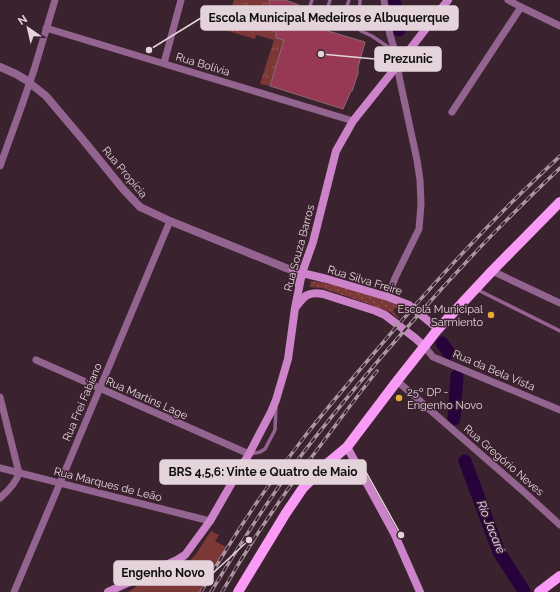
<svg xmlns="http://www.w3.org/2000/svg" width="560" height="592" viewBox="0 0 560 592" font-family="Raleway,sans-serif">
<style>
.green{fill:#7c3836}
.forest{fill:url(#forest-crowns)}
.park{fill:url(#park-dots)}
.lines{fill:none;stroke-linecap:round;stroke-linejoin:round}
.river{stroke:#27023b;stroke-width:13}
.building{fill:#973954;stroke:#8c6a71}
.service{stroke:#92648f;stroke-width:3.5}
.minor{stroke:#92648f;stroke-width:7}
.tertiary{stroke:#92648f;stroke-width:8}
.secondary{stroke:#cc83c9;stroke-width:8}
.primary{stroke:#f99af6;stroke-width:10}
.rail-casing{stroke:#ab97a1;stroke-width:3.5}
.rail{stroke:#3b222f;stroke-width:2;stroke-dasharray:6;stroke-linecap:butt}
.minor-bridge{stroke:#92648f;stroke-width:7}
.poi-dot{fill:#e8ab37;stroke:#3b222f;stroke-width:1.5}
.labels{text-anchor:middle;stroke-width:3;stroke-linejoin:round;paint-order:stroke}
.street-label{font-size:11px;fill:#e4d3db;stroke:#3b222f}
.poi-label{font-size:11px;fill:#e4d3db;stroke:#3b222f;text-anchor:end}
.water-label{font-size:12px;font-style:italic;fill:#ebd3fe;stroke:#3b222f}
.leader{fill:none;stroke:#e4d3db;stroke-width:1.5}
.callout-dot{fill:#e4d3db;stroke:#3b222f;stroke-width:1.5}
.callout{fill:#e4d3db;stroke:#e4d3db;stroke-width:1.5}
.callout-label{font-size:12px;text-anchor:middle;font-weight:bold;fill:#111}
</style>
<defs>
<pattern id="forest-crowns" width="20" height="18" patternUnits="userSpaceOnUse"><rect width="20" height="18" fill="#7c3836"/><path d="M2 6a3 3 0 1 1 6 0M12 15a3 3 0 1 1 6 0" fill="none" stroke="#8e5452"/></pattern>
<pattern id="park-dots" width="8" height="8" patternUnits="userSpaceOnUse"><rect width="8" height="8" fill="#7c3836"/><path d="M2 2h.1M6 6h.1" fill="none" stroke="#8e5452" stroke-width="1.8" stroke-linecap="round"/></pattern>
</defs>
<rect width="100%" height="100%" fill="#3b222f"/>
<path class="green" d="M211,531L219,535L215,541L226,547L199,592H128L137,586L177,569L188,563L196,554Z"/>
<path class="forest" d="M234,0H269V2L273,23L276,22V38L284,40L270,86L260,84L274,40L256,35L255,39L225,30Z"/>
<path class="park" d="M311,281C341,284 370,295 398,305L397,308H395L393,312L399,317L398,318L390,312L369,304L322,288L310,287Z"/>
<g class="lines">
<g class="river">
<path d="M394,0L399,30"/>
<path d="M442,343L449,353"/>
<path d="M454,419L457,376"/>
<path d="M465,461L499,552L524,591"/>
</g>
</g>
<path class="building" d="M269,0H285L299,5L298,8L305,9L301,23L365,42L358,67V73L353,88V90L351,91L343,109L270,86L284,40L276,38V22L273,23Z"/>
<g class="lines">
<g class="service">
<path d="M312,0L308,12L310,15L339,23L342,21L349,0"/>
<path d="M360,0L359,28L361,31L372,36L394,51"/>
<path d="M324,19L330,0"/>
<path d="M476,289L560,331"/>
<path d="M250,454L260,452L265,449L275,430L276,406"/>
</g>
<g class="minor">
<path d="M384,0L390,35L395,51L400,81L417,160L420,180L421,204L419,229L395,278L388,297"/>
<path d="M508,0L521,7L560,26"/>
<path d="M46,28L353,121"/>
<path d="M164,63L181,0"/>
<path d="M34,70L55,0"/>
<path d="M452,112L521,7"/>
<path d="M0,166L22,105"/>
<path d="M492,271L560,303"/>
<path d="M424,346L433,357L560,410"/>
<path d="M36,360L249,454"/>
<path d="M397,381L523,491L560,525"/>
<path d="M0,397L19,473C16,483 8,491 0,498"/>
<path d="M0,468L210,521"/>
<path d="M14,592L60,483L170,221"/>
</g>
<path class="tertiary" d="M0,67L16,74L26,80L46,96L84,141L123,189L140,207L170,221L286,268L300,273"/>
<g class="secondary">
<path d="M293,270L297,277L299,286"/>
<path d="M302,273L327,279L388,297L409,305L438,329"/>
<path d="M296,307C304,296 308,291 323,294L376,311L385,315L415,338L424,346"/>
<path d="M347,447L394,533L420,592"/>
<path d="M108,592L177,560L185,555L210,521L237,474L249,454L271,412L276,400L288,359L295,308L302,273L313,242L336,151L353,121L397,66L448,0"/>
</g>
<g class="primary">
<path d="M238,592L286,513L303,488L329,462L347,447L397,381L438,329L492,271L560,202"/>
<path d="M539,592L560,576"/>
</g>
<g class="rail-casing">
<g id="rail">
<path d="M201,592C232,538 267,485 305,436C328,407 351,380 375,352C433,283 494,217 560,156"/>
<path d="M211,592C240,544 270,497 303,453C340,405 379,359 419,314C464,263 511,214 560,168"/>
<path d="M222,592C251,541 284,493 320,446C339,421 357,396 377,371"/>
</g>
</g>
<use href="#rail" class="rail"/>
<path class="minor-bridge" d="M22,105L34,70"/>
</g>
<g class="poi-dot">
<circle cx="491" cy="315" r="4"/>
<circle cx="399" cy="398" r="4"/>
</g>
<g class="labels">
<g class="street-label">
<text transform="translate(203 64) rotate(17)" y="4">Rua Bolívia</text>
<text transform="translate(125 172) rotate(50)" y="4">Rua Propícia</text>
<text transform="translate(299 248) rotate(-75)" y="4">Rua Souza Barros</text>
<text transform="translate(365 280) rotate(17)" y="4">Rua Silva Freire</text>
<text transform="translate(494 370) rotate(23)" y="4">Rua da Bela Vista</text>
<text transform="translate(147 398) rotate(24)" y="4">Rua Martins Lage</text>
<text transform="translate(82 402) rotate(-67)" y="4">Rua Frei Fabiano</text>
<text transform="translate(504 460) rotate(41)" y="4">Rua Gregório Neves</text>
<text transform="translate(108 484) rotate(14)" y="4">Rua Marques de Leão</text>
</g>
<g class="poi-label">
<text x="483" y="313">Escola Municipal<tspan x="483" dy="13">Sarmiento</tspan></text>
<text x="407" y="396" text-anchor="start">25º DP -<tspan x="407" dy="13">Engenho Novo</tspan></text>
</g>
<g class="water-label">
<text transform="translate(491 527) rotate(68)" y="4">Rio Jacaré</text>
</g>
</g>
<path class="leader" d="M149 50L201 18M321 54L375 59M401 535L366 472M249 540L213 573"/>
<g class="callout-dot">
<circle cx="149" cy="50" r="4"/>
<circle cx="321" cy="54" r="4"/>
<circle cx="401" cy="535" r="4"/>
<circle cx="249" cy="540" r="4"/>
</g>
<g class="callout">
<rect x="201" y="6" width="257" height="24" rx="4"/>
<rect x="375" y="47" width="66" height="24" rx="4"/>
<rect x="160" y="460" width="206" height="24" rx="4"/>
<rect x="114" y="561" width="99" height="24" rx="4"/>
</g>
<g class="callout-label">
<text x="329" y="22">Escola Municipal Medeiros e Albuquerque</text>
<text x="408" y="63">Prezunic</text>
<text x="263" y="476">BRS 4,5,6: Vinte e Quatro de Maio</text>
<text x="163" y="577">Engenho Novo</text>
</g>
<g transform="translate(28 28) rotate(326)" stroke="#3b222f" stroke-width="3" paint-order="stroke">
<path d="M0-3L7 15L0 10L-7 15Z" fill="#e4d3db"/>
<text y="-6" font-size="11" font-weight="bold" text-anchor="middle" fill="#e4d3db">N</text>
</g>
</svg>
